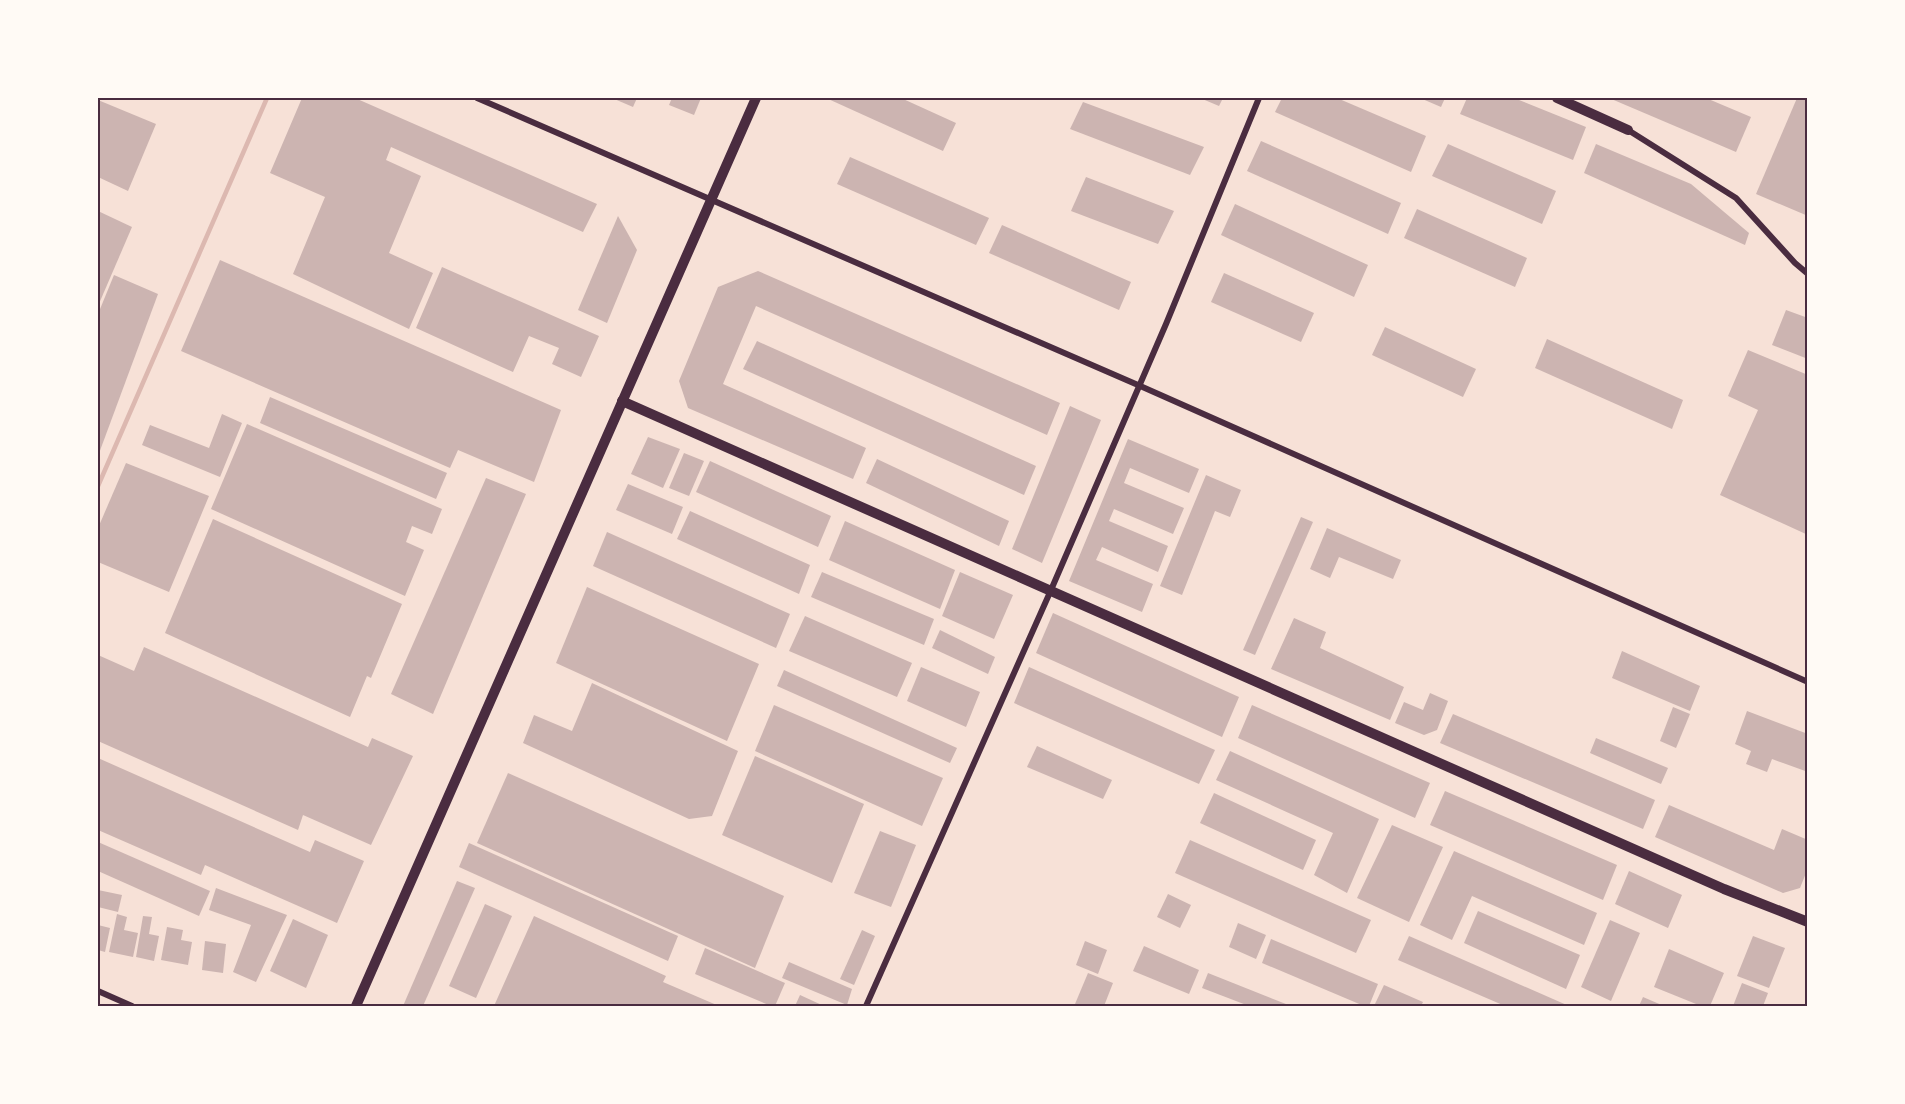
<svg xmlns="http://www.w3.org/2000/svg" width="1905" height="1104" viewBox="0 0 1905 1104" font-family="Karla,sans-serif">
<style>
.lines{fill:none;stroke-linecap:round;stroke-linejoin:round}
.stream{stroke:#dcb8b0;stroke-width:4.5}
.building{fill:#ccb4b1}
.minor{stroke:#4a2c40;stroke-width:6}
.tertiary{stroke:#4a2c40;stroke-width:10}
.neatline{fill:none;stroke:#4a2c40;stroke-width:2}
</style>
<rect width="100%" height="100%" fill="#f7e1d7"/>
<g class="lines">
<path class="stream" d="M98,486L267,98"/>
</g>
<g class="building">
<path d="M302,98H355L597,204L583,232L391,147L386,160L421,176L389,253L433,273L409,329L293,274L325,197L270,173Z"/>
<path d="M612,98H637L633,107Z"/>
<path d="M672,98H701L694,115L669,105Z"/>
<path d="M826,98H901L956,123L943,151Z"/>
<path d="M1200,98H1223L1219,106Z"/>
<path d="M1282,98H1337L1426,136L1411,172L1275,112Z"/>
<path d="M1420,98H1445L1441,107Z"/>
<path d="M1467,98H1514L1586,127L1573,160L1460,114Z"/>
<path d="M1609,98H1706L1751,117L1736,152Z"/>
<path d="M1797,98H1808V216L1756,194Z"/>
<path d="M98,100L156,124L128,191L98,177Z"/>
<path d="M1083,102L1204,147L1190,175L1070,129Z"/>
<path d="M1261,141L1401,203L1388,234L1247,171Z"/>
<path d="M1448,144L1556,191L1542,224L1432,176Z"/>
<path d="M1596,144L1691,184L1749,233L1745,245L1584,173Z"/>
<path d="M850,157L989,218L976,245L837,184Z"/>
<path d="M1086,177L1174,211L1158,244L1071,211Z"/>
<path d="M1235,204L1368,265L1354,297L1221,235Z"/>
<path d="M1417,209L1527,258L1515,287L1404,238Z"/>
<path d="M98,211L132,227L98,306Z"/>
<path d="M618,216L637,250L607,323L578,310Z"/>
<path d="M1002,225L1131,282L1119,310L989,253Z"/>
<path d="M220,260L561,410L534,482L458,450L450,468L181,351Z"/>
<path d="M442,267L599,336L581,377L552,364L559,348L529,336L513,372L416,328Z"/>
<path d="M758,271L1060,403L1047,435L756,306L723,384L866,448L853,479L688,408L679,381L718,287Z"/>
<path d="M1224,273L1314,313L1301,342L1211,302Z"/>
<path d="M114,275L158,294L98,456V314Z"/>
<path d="M1786,310L1808,318V359L1772,345Z"/>
<path d="M1385,327L1476,369L1463,397L1372,355Z"/>
<path d="M1547,339L1683,400L1672,429L1535,368Z"/>
<path d="M757,341L1036,466L1024,495L743,369Z"/>
<path d="M1748,350L1808,375V535L1720,495L1758,410L1728,396Z"/>
<path d="M270,397L447,473L436,499L260,423Z"/>
<path d="M1070,406L1101,420L1042,563L1012,549Z"/>
<path d="M222,414L242,423L220,477L142,445L150,425L209,448Z"/>
<path d="M247,424L442,509L432,534L412,526L406,542L424,550L405,596L211,509Z"/>
<path d="M648,437L680,449L663,488L631,474Z"/>
<path d="M1128,439L1199,469L1189,493L1130,468L1124,483L1184,508L1173,534L1114,509L1109,521L1168,546L1158,572L1102,547L1096,560L1153,584L1142,612L1069,581Z"/>
<path d="M684,453L704,461L689,496L669,488Z"/>
<path d="M877,459L1009,521L999,546L866,483Z"/>
<path d="M710,461L831,516L818,547L696,492Z"/>
<path d="M126,463L209,496L169,592L98,562V528Z"/>
<path d="M1206,475L1241,490L1230,517L1215,511L1182,595L1160,586Z"/>
<path d="M486,478L526,494L433,714L391,694Z"/>
<path d="M628,484L683,507L672,534L616,510Z"/>
<path d="M690,511L810,565L799,594L677,539Z"/>
<path d="M1301,517L1313,522L1255,655L1243,650Z"/>
<path d="M213,519L402,604L371,678L367,676L350,717L165,633Z"/>
<path d="M845,521L955,570L940,609L829,560Z"/>
<path d="M1327,528L1401,560L1393,579L1339,557L1330,578L1310,569Z"/>
<path d="M607,532L790,614L776,648L593,566Z"/>
<path d="M822,572L934,619L924,645L811,597Z"/>
<path d="M960,572L1013,595L994,639L942,616Z"/>
<path d="M587,587L759,664L727,741L556,663Z"/>
<path d="M1053,613L1239,697L1222,737L1036,653Z"/>
<path d="M805,616L912,663L897,697L789,651Z"/>
<path d="M1294,618L1326,632L1320,648L1404,687L1390,720L1271,669Z"/>
<path d="M940,630L995,657L988,674L932,648Z"/>
<path d="M144,647L368,747L372,738L413,756L371,845L303,815L298,830L98,741V655L134,671Z"/>
<path d="M1622,651L1700,686L1690,711L1612,678Z"/>
<path d="M921,667L980,692L966,727L907,701Z"/>
<path d="M1029,667L1215,750L1199,784L1014,703Z"/>
<path d="M784,670L957,748L950,763L777,686Z"/>
<path d="M592,683L738,751L712,816L689,819L523,743L534,715L572,731Z"/>
<path d="M1430,693L1448,701L1437,730L1424,735L1395,723L1404,702L1423,710Z"/>
<path d="M774,705L943,778L922,826L755,751Z"/>
<path d="M1252,705L1430,783L1415,818L1238,738Z"/>
<path d="M1673,707L1690,714L1676,748L1660,741Z"/>
<path d="M1747,711L1808,734V772L1772,759L1767,772L1746,764L1751,751L1735,744Z"/>
<path d="M1453,714L1655,800L1643,829L1440,743Z"/>
<path d="M1596,738L1668,768L1661,784L1590,753Z"/>
<path d="M1037,746L1112,780L1103,799L1027,767Z"/>
<path d="M1230,751L1379,819L1347,893L1314,875L1333,833L1216,780Z"/>
<path d="M755,756L864,804L832,883L722,835Z"/>
<path d="M98,758L310,852L315,840L364,861L337,923L205,865L201,875L98,830Z"/>
<path d="M508,773L784,896L755,968L477,843Z"/>
<path d="M1445,791L1617,865L1603,900L1430,825Z"/>
<path d="M1214,793L1316,840L1303,870L1200,823Z"/>
<path d="M1669,805L1774,850L1782,829L1808,840V868L1800,888L1783,893L1655,837Z"/>
<path d="M1392,825L1443,847L1409,922L1357,898Z"/>
<path d="M880,831L916,845L891,907L854,893Z"/>
<path d="M1190,840L1371,920L1356,953L1175,873Z"/>
<path d="M98,842L210,891L199,916L98,871Z"/>
<path d="M469,843L678,936L668,961L459,867Z"/>
<path d="M1454,851L1597,913L1584,945L1472,896L1452,940L1420,925Z"/>
<path d="M1629,871L1682,895L1668,928L1615,904Z"/>
<path d="M457,881L475,888L423,1006H403Z"/>
<path d="M216,888L287,915L256,982L233,972L251,925L209,910Z"/>
<path d="M98,890L122,895L118,912L98,907Z"/>
<path d="M1168,894L1191,905L1180,928L1157,917Z"/>
<path d="M485,904L512,916L476,998L449,986Z"/>
<path d="M1478,911L1580,955L1566,989L1464,943Z"/>
<path d="M117,914L127,917L124,930L138,933L133,957L109,952Z"/>
<path d="M143,916L152,917L149,934L159,936L154,961L136,957Z"/>
<path d="M534,916L666,976L663,982L719,1006H494Z"/>
<path d="M293,919L328,935L306,988L270,971Z"/>
<path d="M1610,920L1640,933L1611,1001L1581,987Z"/>
<path d="M1238,923L1266,935L1256,959L1229,947Z"/>
<path d="M98,925L110,928L105,952L98,950Z"/>
<path d="M167,927L183,930L181,940L192,942L188,965L161,960Z"/>
<path d="M862,930L875,936L854,985L840,979Z"/>
<path d="M1409,936L1569,1006H1505L1398,960Z"/>
<path d="M1753,936L1785,948L1769,988L1737,976Z"/>
<path d="M1271,939L1378,984L1369,1006H1364L1262,963Z"/>
<path d="M205,941L226,944L223,973L202,970Z"/>
<path d="M1085,941L1107,950L1098,974L1076,965Z"/>
<path d="M1144,946L1199,970L1189,994L1133,971Z"/>
<path d="M705,948L785,983L775,1006H771L695,974Z"/>
<path d="M1669,949L1724,973L1710,1006H1701L1654,987Z"/>
<path d="M789,962L852,989L847,1005L782,978Z"/>
<path d="M1088,973L1113,983L1104,1006H1080L1075,1004Z"/>
<path d="M1208,973L1291,1006H1249L1202,988Z"/>
<path d="M1742,983L1768,993L1763,1006H1733Z"/>
<path d="M1384,985L1423,1002L1421,1006H1374Z"/>
<path d="M800,995L824,1006H795Z"/>
<path d="M1643,997L1664,1006H1639Z"/>
</g>
<g class="lines">
<g class="minor">
<path d="M477,98L1138,385L1808,682"/>
<path d="M1628,130L1736,198L1795,263L1808,274"/>
<path d="M98,991L132,1006"/>
<path d="M866,1006L1051,590L1166,324L1259,98"/>
</g>
<g class="tertiary">
<path d="M1557,98L1628,130"/>
<path d="M622,401L1724,889L1808,922"/>
<path d="M356,1006L756,98"/>
</g>
</g>
<rect width="1905" height="1104" fill="none" stroke="#fffaf5" stroke-width="198"/>
<rect x="99" y="99" width="1707" height="906" class="neatline"/>
</svg>
